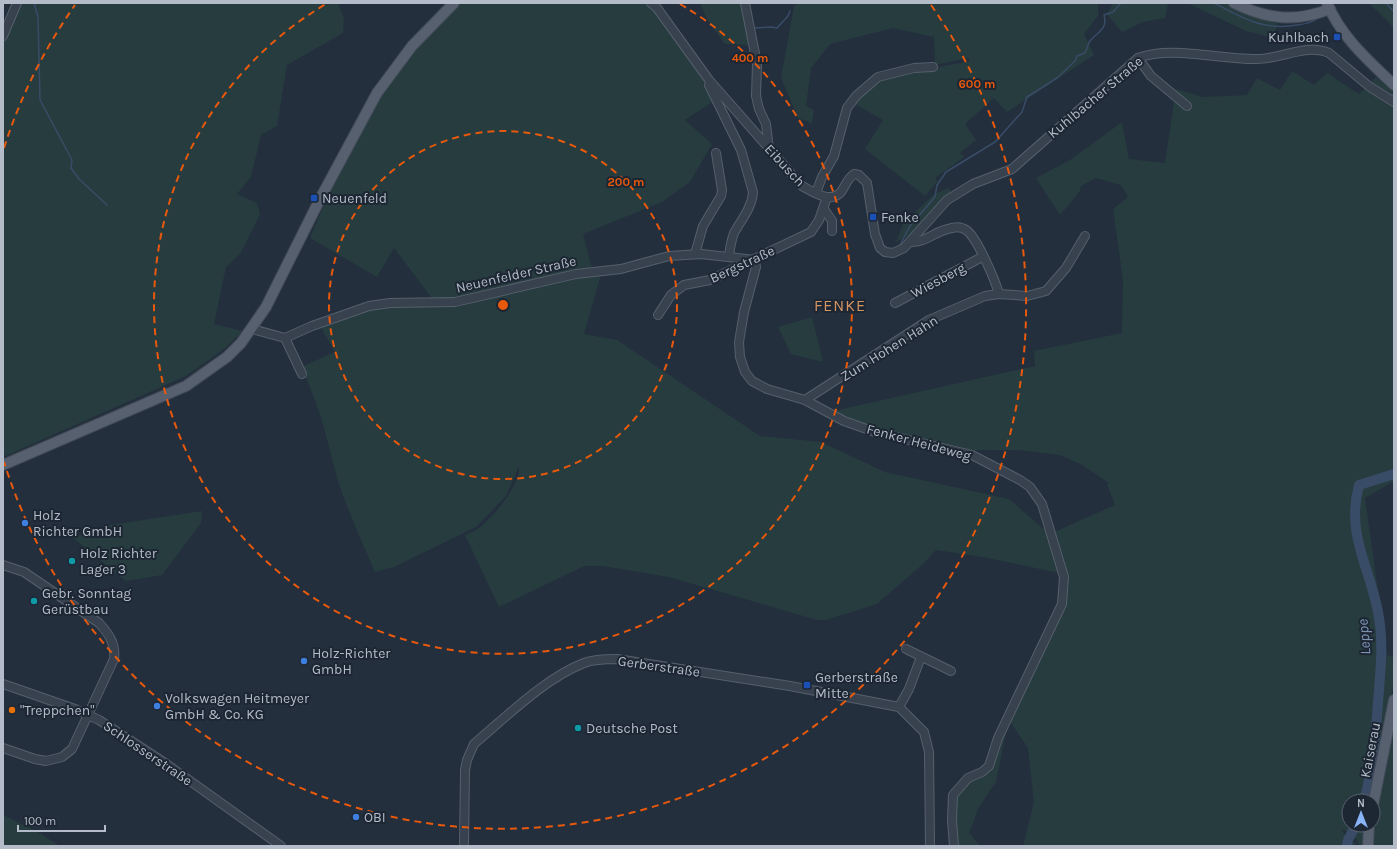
<svg xmlns="http://www.w3.org/2000/svg" width="1397" height="849" viewBox="0 0 1397 849" font-family="Karla,sans-serif">
<style>
.green{fill:#263c3f}
.lines{fill:none;stroke-linecap:round;stroke-linejoin:round}
.stream{stroke:#394c67;stroke-width:1.5}
.river{stroke:#394c67;stroke-width:10}
.minor-casing{stroke:#565f6c;stroke-width:10}
.major-casing{stroke:#414a57;stroke-width:12}
.minor{stroke:#38414e;stroke-width:8}
.major{stroke:#56606e;stroke-width:10}
.ring{fill:none;stroke:#e8590c;stroke-width:2;stroke-dasharray:7 5}
.transit-dot{fill:#1a4fb4;stroke:#1d2633;stroke-width:1.5}
.shop-dot{fill:#3f7fe0;stroke:#1d2633;stroke-width:1.5}
.culture-dot{fill:#0f9aa8;stroke:#1d2633;stroke-width:1.5}
.food-dot{fill:#e8710a;stroke:#1d2633;stroke-width:1.5}
.labels{text-anchor:middle;stroke-width:4;stroke-linejoin:round;paint-order:stroke}
.poi-label{font-size:14px;fill:#b4bcc9;stroke:#1d2633;text-anchor:start}
.street-label{font-size:14px;fill:#b4bcc9;stroke:#1d2633}
.water-label{font-size:15px;font-style:italic;fill:#7c92b1;stroke:#1d2633}
.quarter-label{font-size:16px;letter-spacing:1px;fill:#d59563;stroke:#1d2633}
.centre{fill:#e8590c;stroke:#1d2633;stroke-width:2}
.ring-label{font-size:12px;text-anchor:middle;font-weight:bold;fill:#e8590c;stroke:#1d2633;stroke-width:4;stroke-linejoin:round;paint-order:stroke}
</style>
<rect width="100%" height="100%" fill="#242f3e"/>
<g class="green">
<path d="M20,3H338L344,19L343,33L287,65L277,126L261,135L251,177L237,194L257,203L260,214L240,254L226,267L214,324L243,331L224,349L186,376L3,457V42Z"/>
<path d="M459,3H648L655,10C675,40 699,68 714,101L685,120L712,144L690,182L662,202L583,234L592,269L467,298L434,301L394,248L377,277L310,238L337,174L386,86L414,48Z"/>
<path d="M700,3H744L751,45L725,44L707,19Z"/>
<path d="M799,3H1098V16L1084,34L1094,55L1007,112L994,98L965,124L976,140L960,153L964,157L935,178L938,181L925,196L865,149L883,120L853,103L868,87L886,77L966,62L970,61L968,58L935,65L934,37L893,28L830,44L811,68L806,106L814,110L812,123L798,118L781,78L794,6Z"/>
<path d="M1113,3H1168L1165,18L1143,22L1122,32L1107,14Z"/>
<path d="M1187,3H1226L1256,17L1277,23L1274,38L1246,31Z"/>
<path d="M1369,3H1394V28Z"/>
<path d="M1292,71L1314,85L1327,73L1359,94L1376,77L1394,93V481L1365,498L1387,655L1394,657V682L1370,801H1349V825H1366L1363,846H1360L1356,839L1343,829L1342,831C1347,837 1353,840 1357,846H1023L1034,802L1028,748L1009,720L1064,604L1066,566L1054,532L1115,505L1107,484L1109,483L1082,465L1060,455L1017,450H956L887,434L829,412L1035,366L1034,351L1122,333L1123,280L1113,209L1128,197L1121,185L1096,178L1081,186L1080,191L1060,215L1036,178L1070,160L1122,122L1129,159L1165,163L1176,89L1203,97L1247,95L1257,78L1280,90Z"/>
<path d="M949,188L952,193L919,231L896,242L903,224L934,194Z"/>
<path d="M601,274L584,334L617,340L760,436L821,442L885,472L1009,499L1047,532L1059,573L983,557L936,550L924,563L877,604L826,620H817L669,577L603,566H584L499,607L465,535C469,533 475,531 479,528C493,517 522,483 519,466L506,496L476,527L394,567L375,572C362,542 348,512 338,481C327,440 320,406 301,367L335,352L320,326L366,309L392,305L444,306L574,276Z"/>
<path d="M812,317L823,362L791,354L778,327Z"/>
<path d="M202,511L201,523L162,575L126,581L73,538L111,525Z"/>
<path d="M1394,716V846H1373V822L1380,794Z"/>
<path d="M1007,727L996,782L979,807L969,833L980,846H956L955,799L966,784L991,770Z"/>
<path d="M3,815L36,831L60,846H3Z"/>
</g>
<g class="lines">
<g class="stream">
<path d="M34,3L38,17L40,100L72,160L71,168L79,179L107,205"/>
<path d="M1214,3C1243,18 1263,31 1297,25C1305,24 1311,23 1317,19"/>
<path d="M1386,3L1394,12"/>
<path d="M753,28L771,27L777,28L788,16L790,11"/>
<path d="M900,245L910,226L935,197L937,185L946,172L995,142L1022,112L1027,97L1057,78L1075,61L1077,56L1085,53C1087,49 1088,44 1090,41C1098,31 1108,30 1104,15L1113,12L1121,3"/>
</g>
<g class="river">
<path d="M1364,801C1374,765 1376,727 1379,690C1381,665 1383,642 1379,618C1372,570 1345,536 1359,485L1394,474"/>
<path d="M1347,846L1348,840L1356,825"/>
</g>
<g class="minor-casing">
<g id="minor">
<path d="M651,3L657,8L709,80L802,186C813,192 831,204 841,192C846,185 847,179 854,174L859,175L867,183L875,234L880,248L885,252L893,253L904,248L947,200L973,184L1012,169L1138,58C1171,45 1221,60 1257,59C1281,59 1307,43 1329,53L1370,87L1394,102"/>
<path d="M745,3L757,64L756,96L759,109L766,124L769,149"/>
<path d="M3,36L17,3"/>
<path d="M1138,58L1151,76L1187,106"/>
<path d="M709,85L741,150L753,192C752,208 741,220 734,233C731,241 730,248 729,256"/>
<path d="M816,193L822,177L834,156L847,108L856,96L878,77L914,68L933,67"/>
<path d="M824,209L832,221V231"/>
<path d="M910,242C925,243 934,232 948,229C955,227 960,226 966,230C977,237 995,280 999,294"/>
<path d="M695,254L703,226L721,196L722,190L716,153"/>
<path d="M755,260L756,267L744,312L739,342L740,357L745,372L752,381L767,389L805,400L844,421L875,432L972,455L1020,480L1030,487L1042,504L1064,577L1062,604L998,738L989,766L982,772L968,778L953,795L952,820L954,846"/>
<path d="M895,303L982,257"/>
<path d="M658,315L671,295L684,285L710,280L811,232L819,220L827,197"/>
<path d="M252,329L285,338L312,326L369,306L390,303L455,302L576,274L621,269L669,256L701,254L755,260"/>
<path d="M285,338L302,374"/>
<path d="M805,400L929,320L985,296L999,294L1027,296L1046,291L1066,268L1085,236"/>
<path d="M3,565L24,572L99,623C109,634 116,644 114,659L72,749L62,757L46,761L35,759L3,748"/>
<path d="M906,649L951,671"/>
<path d="M3,684L75,709L99,720L165,763L281,846"/>
<path d="M899,707L909,689L921,657"/>
<path d="M464,846L465,770L467,760L474,744C506,717 545,678 584,663C594,659 606,659 617,659L790,686L899,707L924,732L929,752L930,846"/>
</g>
</g>
<g class="major-casing">
<g id="major">
<path d="M1234,3C1267,19 1294,23 1330,9"/>
<path d="M1327,3C1341,37 1369,61 1394,85"/>
<path d="M3,465L186,386L227,357L241,343L266,307L321,197L377,93L412,46L454,3"/>
<path d="M1373,805L1394,700"/>
<path d="M1368,846L1369,825"/>
</g>
</g>
<use href="#minor" class="minor"/>
<use href="#major" class="major"/>
</g>
<g class="ring">
<circle cx="503" cy="305" r="174"/>
<path d="M680 4A349 349 0 1 1 326 4"/>
<path d="M4 148A523 523 0 0 1 75 5M931 5A523 523 0 1 1 4 462"/>
</g>
<g class="transit-dot">
<rect x="1333" y="33" width="8" height="8" rx="2"/>
<rect x="310" y="194" width="8" height="8" rx="2"/>
<rect x="869" y="213" width="8" height="8" rx="2"/>
<rect x="803" y="681" width="8" height="8" rx="2"/>
</g>
<g class="shop-dot">
<circle cx="25" cy="523" r="4"/>
<circle cx="304" cy="661" r="4"/>
<circle cx="157" cy="706" r="4"/>
<circle cx="356" cy="817" r="4"/>
</g>
<g class="culture-dot">
<circle cx="72" cy="561" r="4"/>
<circle cx="34" cy="601" r="4"/>
<circle cx="578" cy="728" r="4"/>
</g>
<circle class="food-dot" cx="12" cy="710" r="4"/>
<g class="labels">
<g class="poi-label">
<text x="1329" y="42" text-anchor="end">Kuhlbach</text>
<text x="322" y="203">Neuenfeld</text>
<text x="881" y="222">Fenke</text>
<text x="33" y="520">Holz<tspan x="33" dy="16">Richter GmbH</tspan></text>
<text x="80" y="558">Holz Richter<tspan x="80" dy="16">Lager 3</tspan></text>
<text x="42" y="598">Gebr. Sonntag<tspan x="42" dy="16">Gerüstbau</tspan></text>
<text x="312" y="658">Holz-Richter<tspan x="312" dy="16">GmbH</tspan></text>
<text x="815" y="682">Gerberstraße<tspan x="815" dy="16">Mitte</tspan></text>
<text x="165" y="703">Volkswagen Heitmeyer<tspan x="165" dy="16">GmbH &amp; Co. KG</tspan></text>
<text x="20" y="715">"Treppchen"</text>
<text x="586" y="733">Deutsche Post</text>
<text x="364" y="822">OBI</text>
</g>
<g class="street-label">
<text transform="translate(1095 97) rotate(-40)" y="5">Kuhlbacher Straße</text>
<text transform="translate(785 165) rotate(47)" y="5">Eibusch</text>
<text transform="translate(742 264) rotate(-25)" y="5">Bergstraße</text>
<text transform="translate(516 274) rotate(-13)" y="5">Neuenfelder Straße</text>
<text transform="translate(938 280) rotate(-28)" y="5">Wiesberg</text>
<text transform="translate(889 348) rotate(-32)" y="5">Zum Hohen Hahn</text>
<text transform="translate(919 442) rotate(15)" y="5">Fenker Heideweg</text>
<text transform="translate(659 666) rotate(8)" y="5">Gerberstraße</text>
<text transform="translate(1370 750) rotate(-79)" y="5">Kaiserau</text>
<text transform="translate(148 753) rotate(34)" y="5">Schlosserstraße</text>
</g>
<g class="water-label">
<text transform="translate(1364 637) rotate(-95)" y="5">Leppe</text>
</g>
<g class="quarter-label">
<text x="840" y="311">FENKE</text>
</g>
</g>
<circle cx="503" cy="305" r="6" class="centre"/>
<g class="ring-label">
<text x="750" y="62">400 m</text>
<text x="977" y="88">600 m</text>
<text x="626" y="186">200 m</text>
</g>
<rect width="1397" height="849" fill="none" stroke="#b4bcc9" stroke-width="8"/>
<g transform="translate(1361 813)"><circle r="19" fill="#1d2633" stroke="#59626f"/>
<path d="M0-3L7 15L0 10L-7 15Z" fill="#8ab4f8"/>
<text y="-6" font-size="11" font-weight="bold" text-anchor="middle" fill="#b4bcc9">N</text>
</g>
<path d="M18 825v6h87v-6" fill="none" stroke="#b4bcc9" stroke-width="2"/>
<text x="24" y="825" font-size="12" fill="#b4bcc9" stroke="#1d2633" stroke-width="3" paint-order="stroke">100 m</text>
</svg>
